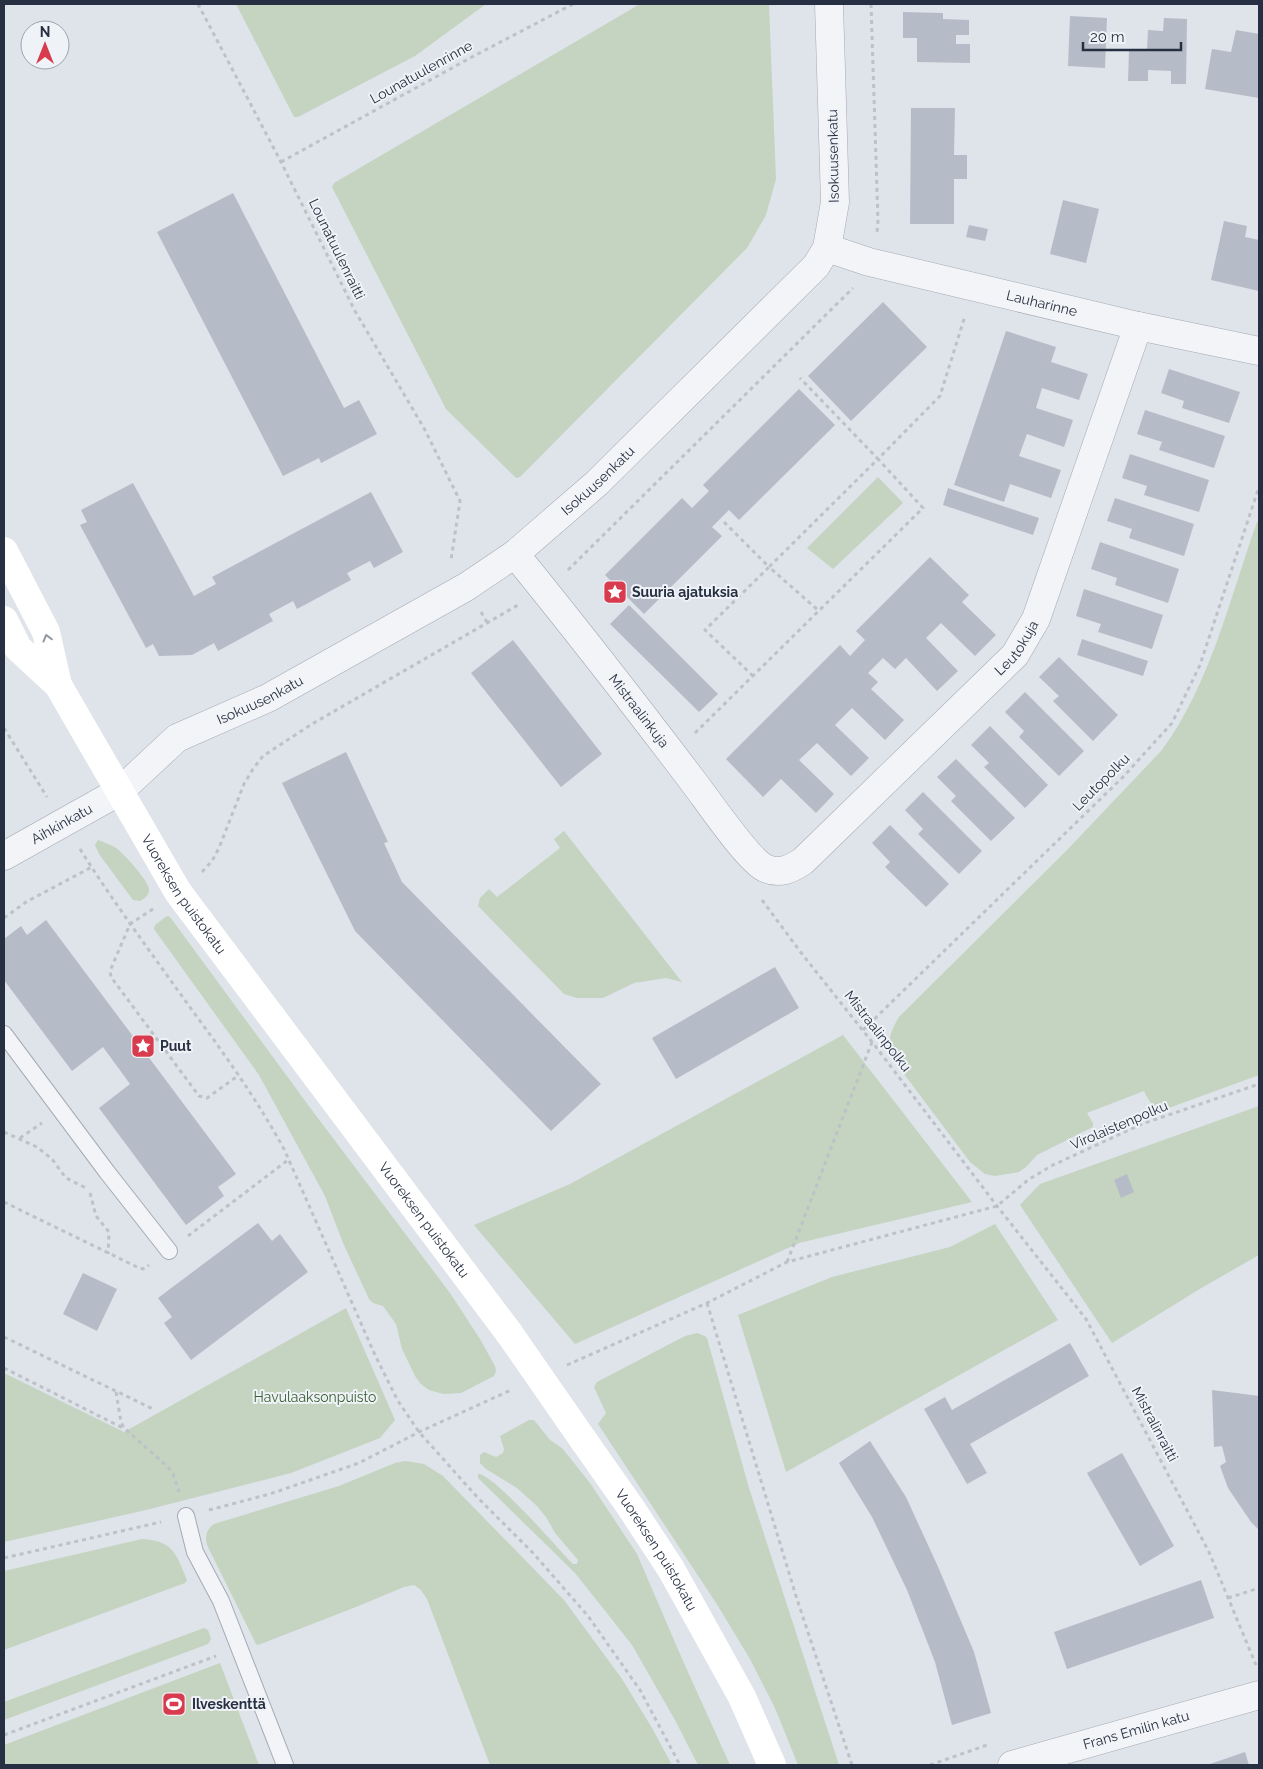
<svg xmlns="http://www.w3.org/2000/svg" width="1263" height="1769" viewBox="0 0 1263 1769" font-family="Raleway,sans-serif">
<style>
.green{fill:#c4d4c0}
.building{fill:#b6bcc7}
.lines{fill:none;stroke-linecap:round;stroke-linejoin:round}
.service-casing{stroke:#a4aab4;stroke-width:18}
.minor-casing{stroke:#a4aab4;stroke-width:29}
.tertiary-casing{stroke:#a4aab4;stroke-width:29}
.path{stroke:#bdc1c8;stroke-width:3;stroke-dasharray:4 4;stroke-linecap:butt}
.service{stroke:#f2f4f7;stroke-width:16}
.minor{stroke:#f2f4f7;stroke-width:28}
.tertiary{stroke:#f2f4f7;stroke-width:28}
.secondary{stroke:#fff;stroke-width:28}
.secondary-bridge{stroke:#fff;stroke-width:28}
.oneway{stroke:#9398a0}
.labels{text-anchor:middle;stroke-width:4;stroke-linejoin:round;paint-order:stroke}
.street-label{font-size:14px;fill:#273042;stroke:#eff2f7}
.poi-label{font-size:14px;font-weight:bold;fill:#273042;stroke:#eff2f7;text-anchor:start}
.park-label{font-size:14px;fill:#3a5f33;stroke:#eff2f7}
</style>
<rect width="100%" height="100%" fill="#dfe3ea"/>
<g class="green">
<path d="M236,4H486L415,56L298,117H294Z"/>
<path d="M640,4L769,5L776,179L766,215L747,248L520,477L516,478L446,409L332,187L334,183Z"/>
<path d="M878,477L903,503L833,569L807,548Z"/>
<path d="M1257,522L1259,524V1075L1166,1109C1155,1111 1148,1100 1144,1091L1087,1113L1093,1123V1127L1037,1155L1026,1167L1019,1172L995,1176L985,1174L970,1162L895,1062C886,1043 889,1034 899,1017L1068,849L1162,750C1210,685 1230,598 1257,522Z"/>
<path d="M564,831L682,982L666,978L634,983L603,998H577L564,994L478,906L480,898L489,889L497,897L560,848L554,839Z"/>
<path d="M98,840C104,842 111,845 116,848C124,854 148,880 149,889C149,896 145,898 140,901L133,900L99,854L95,845Z"/>
<path d="M167,916L170,917L314,1113L450,1293L480,1339L495,1366L496,1371L494,1376L461,1393L443,1394L429,1390L421,1384L415,1376L402,1349L396,1324L383,1306L373,1303L369,1299L343,1243L325,1196L259,1075L154,929L155,925Z"/>
<path d="M843,1035L972,1202L799,1243L575,1344L474,1225L570,1184Z"/>
<path d="M1259,1106V1255L1203,1287L1112,1343L1020,1205L1040,1184Z"/>
<path d="M995,1224L1058,1320L786,1472L738,1315L832,1277L950,1247Z"/>
<path d="M346,1308L395,1420L380,1438L291,1473L146,1510L4,1542V1373L124,1432Z"/>
<path d="M697,1333L705,1336L707,1338L749,1488L839,1765H798L775,1708L750,1659L718,1606L598,1424L606,1413L594,1387L597,1382L685,1336Z"/>
<path d="M529,1420H534L550,1440L562,1448L590,1483L637,1554L683,1661L730,1765H698L675,1720L632,1645L610,1617L575,1573L478,1478V1474C492,1472 559,1550 573,1564H577L578,1560L555,1533L546,1517L537,1506L517,1488L486,1469L480,1463V1455L484,1452L496,1457L503,1453L504,1449L500,1436Z"/>
<path d="M405,1461L424,1464L443,1476L564,1600L622,1679L652,1728L672,1765H490L427,1599L421,1590L414,1585L404,1587L356,1607L258,1645L256,1644L207,1545C205,1536 206,1530 214,1524L339,1486L395,1463Z"/>
<path d="M142,1539C174,1541 176,1554 187,1580L185,1583L4,1650V1571Z"/>
<path d="M204,1628L208,1630L211,1639L208,1644L4,1720V1702Z"/>
<path d="M220,1663L259,1765H4V1745Z"/>
</g>
<g class="building">
<path d="M903,12L943,13V19L969,20V35H956V44H970V63L917,62V38H903Z"/>
<path d="M1070,16L1107,18L1105,68L1068,66Z"/>
<path d="M1164,18L1187,19L1186,84H1171V71L1148,70V81H1128L1129,50L1147,51L1148,30L1163,31Z"/>
<path d="M1236,30L1259,34V98L1205,89L1212,49L1231,52Z"/>
<path d="M911,108H955L954,155H967V179H954V224H910Z"/>
<path d="M233,193L344,408L359,400L377,434L321,463L319,458L283,476L157,232Z"/>
<path d="M1063,200L1099,209L1086,263L1050,254Z"/>
<path d="M1224,221L1247,226L1245,237L1259,240V291L1211,280Z"/>
<path d="M969,225L988,229L985,241L966,237Z"/>
<path d="M883,302L927,347L851,421L808,376Z"/>
<path d="M1006,331L1056,347L1051,362L1088,374L1079,400L1042,388L1036,408L1073,420L1064,447L1027,434L1019,456L1061,470L1051,498L1010,484L1004,502L954,485Z"/>
<path d="M1169,369L1240,392L1229,423L1182,408L1184,401L1161,393Z"/>
<path d="M799,389L835,425L739,520L729,510L712,527L722,536L644,614L605,575L682,498L692,508L709,491L703,485Z"/>
<path d="M1145,410L1225,436L1214,468L1159,450L1162,442L1137,434Z"/>
<path d="M1130,454L1209,480L1199,512L1144,495L1147,486L1122,478Z"/>
<path d="M133,483L194,596L216,584L212,577L371,492L403,552L374,568L370,561L347,573L351,580L297,609L293,601L269,614L273,621L218,651L214,643L192,655L159,656L153,644L146,648L80,525L87,522L81,510Z"/>
<path d="M948,488L1039,518L1033,535L943,505Z"/>
<path d="M1115,498L1194,524L1184,556L1129,538L1132,529L1107,521Z"/>
<path d="M1100,542L1179,569L1168,603L1115,585L1117,578L1091,569Z"/>
<path d="M930,557L969,595L962,602L996,635L975,656L941,623L926,638L958,671L937,691L906,658L895,669L883,658L868,673L878,682L871,689L904,720L885,740L852,708L835,725L869,758L851,776L817,743L799,760L834,794L816,813L781,779L763,797L726,759L840,645L850,656L865,640L856,631Z"/>
<path d="M1084,589L1163,615L1152,649L1098,632L1101,624L1076,616Z"/>
<path d="M629,605L718,694L699,712L610,624Z"/>
<path d="M1082,639L1148,661L1143,676L1077,655Z"/>
<path d="M513,640L602,754L561,787L471,673Z"/>
<path d="M1059,657L1118,715L1093,741L1053,701L1059,696L1039,677Z"/>
<path d="M1025,692L1084,751L1059,776L1019,737L1024,731L1005,712Z"/>
<path d="M990,726L1048,785L1025,808L984,767L989,763L971,745Z"/>
<path d="M346,752L388,842L384,843L402,882L601,1084L551,1131L355,931L282,783Z"/>
<path d="M956,759L1015,818L991,841L951,801L956,796L937,777Z"/>
<path d="M923,792L982,851L959,874L918,834L923,829L905,810Z"/>
<path d="M890,825L949,884L926,907L885,867L890,862L872,843Z"/>
<path d="M46,920L236,1174L218,1187L224,1196L186,1225L99,1108L130,1084L103,1047L72,1071L4,980V939L21,926L27,935Z"/>
<path d="M775,967L799,1008L676,1079L652,1038Z"/>
<path d="M1127,1174L1134,1192L1121,1198L1114,1180Z"/>
<path d="M258,1223L272,1241L280,1234L308,1272L191,1360L164,1323L172,1317L158,1298Z"/>
<path d="M83,1273L117,1289L97,1331L63,1314Z"/>
<path d="M1070,1343L1089,1376L970,1444L987,1473L967,1484L924,1409L945,1397L952,1410Z"/>
<path d="M1212,1390L1259,1396V1530L1251,1522L1228,1488L1220,1466L1226,1462L1222,1446L1214,1447Z"/>
<path d="M870,1441L906,1497L939,1569L974,1652L991,1713L952,1725L935,1662L907,1590L872,1517L839,1463Z"/>
<path d="M1122,1453L1174,1546L1140,1566L1087,1473Z"/>
<path d="M1201,1580L1214,1618L1067,1669L1054,1632Z"/>
<path d="M1245,1752L1249,1765H1207Z"/>
</g>
<g class="lines">
<g class="service-casing">
<g id="service">
<path d="M4,1034L107,1172L169,1251"/>
<path d="M186,1516L195,1552L221,1601L285,1765"/>
</g>
</g>
<g class="minor-casing">
<g id="minor">
<path id="s1" d="M827,248L869,262L1138,326L1259,351"/>
<path id="s2" d="M515,554C576,629 636,706 695,784C708,801 749,861 765,868C779,875 791,869 803,861L1015,655L1036,619L1138,326"/>
<path id="s3" d="M4,856L120,791"/>
<path id="s4" d="M1012,1765L1259,1695"/>
</g>
</g>
<g class="tertiary-casing">
<g id="tertiary">
<path id="s5" d="M120,791L177,738L268,698L466,587L515,554L597,483L816,266L827,248L835,202L829,4"/>
</g>
</g>
<g class="path">
<path d="M198,4L281,162L355,311L425,430L460,501L451,560"/>
<path d="M871,4L878,221L877,233"/>
<path d="M281,162L472,57L573,4"/>
<path d="M724,522L769,567L878,459L800,378"/>
<path d="M568,570L853,288"/>
<path d="M481,612L488,624"/>
<path d="M753,676L705,630L769,567L819,611"/>
<path d="M4,728L47,797"/>
<path d="M695,733L923,508L878,459L940,396L965,316"/>
<path d="M80,849C114,903 152,954 189,1006C223,1052 256,1098 284,1149L375,1355L398,1401L419,1432L478,1498L533,1553L588,1616L640,1690L680,1765"/>
<path d="M202,872L212,861L219,848L244,784L253,769L263,756L312,724L518,605"/>
<path d="M762,900L802,954L876,1047L997,1206L1086,1319L1209,1552L1256,1665"/>
<path d="M153,909L130,924L110,971L111,977L199,1096L207,1098L239,1075"/>
<path d="M4,918L26,902L92,867"/>
<path d="M863,1030L1123,777L1172,723L1200,665L1259,487"/>
<path d="M4,1132L37,1147L52,1159L66,1178L86,1188"/>
<path d="M20,1138L42,1123"/>
<path d="M90,1193L96,1216L109,1232L108,1254"/>
<path d="M4,1202L139,1268L143,1269L149,1265"/>
<path d="M188,1236L288,1160"/>
<path d="M787,1262L872,1042"/>
<path d="M707,1303L796,1596L852,1765"/>
<path d="M4,1337L155,1410"/>
<path d="M567,1365L707,1303L787,1262L997,1206L1028,1180L1051,1166L1142,1124L1259,1084"/>
<path d="M4,1368L123,1428"/>
<path d="M116,1392L121,1422L124,1428L168,1467L173,1474L179,1492"/>
<path d="M209,1510L270,1494L359,1463L419,1432L511,1390"/>
<path d="M4,1558L161,1522"/>
<path d="M1228,1598L1259,1588"/>
<path d="M4,1735L216,1656"/>
<path d="M930,1765L990,1744"/>
</g>
<use href="#service" class="service"/>
<use href="#minor" class="minor"/>
<use href="#tertiary" class="tertiary"/>
<g class="secondary">
<path d="M4,551L46,632L58,685"/>
<path id="s6" d="M4,620L18,648L58,685L178,892L509,1333"/>
<path id="s7" d="M584,1441L631,1508L671,1569L742,1697L772,1765"/>
</g>
<path class="secondary-bridge" d="M509,1333L584,1441"/>
</g>
<defs><path id="oneway-chevron" d="M-2-3.5L2.5 0L-2 3.5" fill="none" stroke-width="1.6" stroke-linecap="round" stroke-linejoin="round" transform="scale(1.25)"/></defs>
<use class="oneway" href="#oneway-chevron" transform="translate(47 638) rotate(-105)"/>
<defs>
<g id="sight-square" transform="scale(1.25)"><rect x="-9" y="-9" width="18" height="18" rx="4" fill="#d83b4d" stroke="#eff2f7"/><path d="M0-6L1.8-2.2L6-1.7L2.9 1.2L3.7 5.4L0 3.3L-3.7 5.4L-2.9 1.2L-6-1.7L-1.8-2.2Z" fill="#fff"/></g>
<g id="stadium-square" transform="scale(1.25)"><rect x="-9" y="-9" width="18" height="18" rx="4" fill="#d83b4d" stroke="#eff2f7"/><path d="M0-5a6.5 5 0 1 0 0 10a6.5 5 0 1 0 0-10ZM-3.5-1.8h7v3.6h-7Z" fill="#fff"/></g>
</defs>
<g fill-rule="evenodd">
<use href="#sight-square" x="615" y="592"/>
<use href="#sight-square" x="143" y="1046"/>
<use href="#stadium-square" x="174" y="1704"/>
</g>
<g class="labels">
<g class="street-label">
<text transform="translate(421 72) rotate(-29)" y="5">Lounatuulenrinne</text>
<text transform="translate(833 156) rotate(-91)" y="5">Isokuusenkatu</text>
<text transform="translate(337 249) rotate(64)" y="5">Lounatuulenraitti</text>
<text dy="5" stroke="none"><textPath href="#s1" startOffset="222">Lauharinne</textPath></text>
<text dy="5" stroke="none"><textPath href="#s5" startOffset="574">Isokuusenkatu</textPath></text>
<text dy="5" stroke="none"><textPath href="#s2" startOffset="745">Leutokuja</textPath></text>
<text dy="5" stroke="none"><textPath href="#s5" startOffset="169">Isokuusenkatu</textPath></text>
<text dy="5" stroke="none"><textPath href="#s2" startOffset="200">Mistraalinkuja</textPath></text>
<text transform="translate(1101 782) rotate(-45)" y="5">Leutopolku</text>
<text dy="5" stroke="none"><textPath href="#s3" startOffset="66">Aihkinkatu</textPath></text>
<text dy="5" stroke="none"><textPath href="#s6" startOffset="330">Vuoreksen puistokatu</textPath></text>
<text transform="translate(878 1031) rotate(52)" y="5">Mistraalinpolku</text>
<text transform="translate(1119 1125) rotate(-23)" y="5">Virolaistenpolku</text>
<text dy="5" stroke="none"><textPath href="#s6" startOffset="735">Vuoreksen puistokatu</textPath></text>
<text transform="translate(1155 1424) rotate(62)" y="5">Mistralinraitti</text>
<text dy="5" stroke="none"><textPath href="#s7" startOffset="131">Vuoreksen puistokatu</textPath></text>
<text dy="5" stroke="none"><textPath href="#s4" startOffset="129">Frans Emilin katu</textPath></text>
</g>
<g class="poi-label">
<text x="632" y="597">Suuria ajatuksia</text>
<text x="160" y="1051">Puut</text>
<text x="192" y="1709">Ilveskenttä</text>
</g>
<g class="park-label">
<text x="315" y="1402">Havulaaksonpuisto</text>
</g>
</g>
<rect width="1263" height="1769" fill="none" stroke="#273042" stroke-width="10"/>
<g transform="translate(45 45)"><circle r="24" fill="#eff2f7" stroke="#9fa4af"/>
<path d="M0-4L9 19L0 12L-9 19Z" fill="#d83b4d"/>
<text y="-8" font-size="14" font-weight="bold" text-anchor="middle" fill="#273042">N</text>
</g>
<path d="M1083 42v8h98v-8" fill="none" stroke="#273042" stroke-width="2.5"/>
<text x="1090" y="42" font-size="15" fill="#273042" stroke="#eff2f7" stroke-width="4" paint-order="stroke">20 m</text>
</svg>
